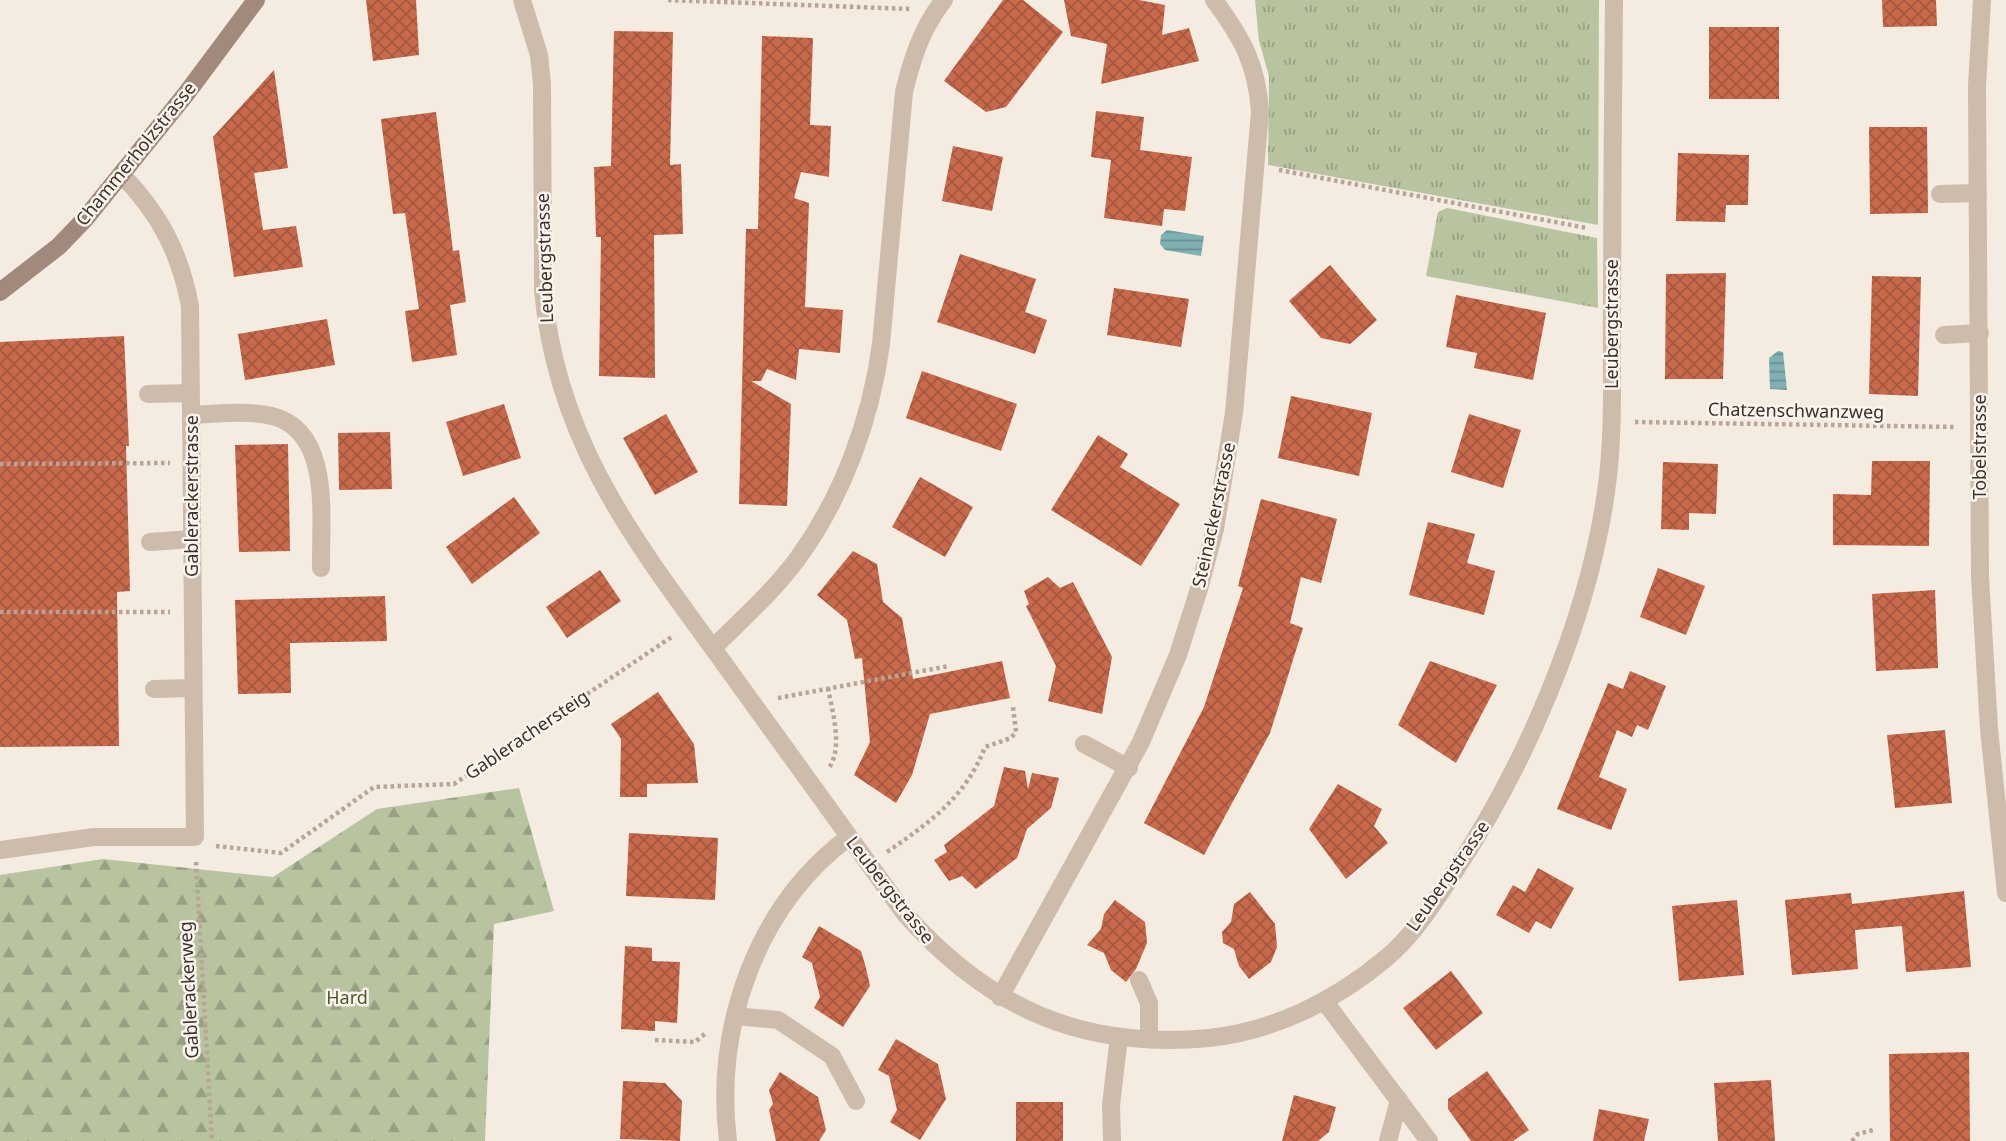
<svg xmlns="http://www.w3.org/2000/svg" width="2006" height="1141" viewBox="0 0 2006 1141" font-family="'Noto Sans',sans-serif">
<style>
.grass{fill:url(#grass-tufts)}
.forest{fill:url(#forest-firs)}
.water{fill:url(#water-rules)}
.building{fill:url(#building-cross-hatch)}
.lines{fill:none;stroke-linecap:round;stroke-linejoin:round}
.path{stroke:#b9a596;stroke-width:4.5;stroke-dasharray:3.5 3.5;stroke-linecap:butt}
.lane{stroke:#cdbbac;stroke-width:18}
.street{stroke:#cdbbac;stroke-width:18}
.secondary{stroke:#a18a7d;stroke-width:18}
.labels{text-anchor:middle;stroke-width:5;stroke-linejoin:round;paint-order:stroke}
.street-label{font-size:18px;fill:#3b302b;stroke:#fbf5ee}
.park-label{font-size:18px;fill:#4a5a2e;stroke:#fbf5ee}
</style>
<defs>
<pattern id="grass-tufts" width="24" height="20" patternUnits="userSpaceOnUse" patternTransform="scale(1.75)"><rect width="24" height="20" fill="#b8c4a0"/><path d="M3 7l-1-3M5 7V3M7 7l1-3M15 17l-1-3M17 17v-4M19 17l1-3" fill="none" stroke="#97a083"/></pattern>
<pattern id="forest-firs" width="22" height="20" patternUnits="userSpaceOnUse" patternTransform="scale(1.75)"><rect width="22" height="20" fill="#b8c4a0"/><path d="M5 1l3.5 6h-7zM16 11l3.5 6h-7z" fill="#97a083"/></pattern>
<pattern id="water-rules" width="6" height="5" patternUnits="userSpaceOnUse" patternTransform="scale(1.75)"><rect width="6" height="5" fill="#7fb0b2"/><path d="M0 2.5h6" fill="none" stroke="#699091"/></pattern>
<pattern id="building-cross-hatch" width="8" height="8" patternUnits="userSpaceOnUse" patternTransform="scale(1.75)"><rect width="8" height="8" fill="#c8694b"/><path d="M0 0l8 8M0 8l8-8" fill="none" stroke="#a4573f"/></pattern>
</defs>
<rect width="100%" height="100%" fill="#f4ebe1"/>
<g class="grass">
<path d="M1255,0H1599L1598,225L1268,165L1269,76L1259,41Z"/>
<path d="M1447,208L1597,238L1598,308L1426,276L1438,212Z"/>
</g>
<path class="forest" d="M519,788L554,911L494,924L485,1141H0V875L103,859L273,877L377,809Z"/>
<g class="water">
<path d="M1167,230L1204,236L1201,256L1165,250L1160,244L1161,235Z"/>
<path d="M1778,351L1783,352L1787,390L1770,389L1769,358Z"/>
</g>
<g class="building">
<path d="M366,0H416L419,55L373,61Z"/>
<path d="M1003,0H1023L1063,32L1006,107L986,112L944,81Z"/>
<path d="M1064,0H1139L1165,5L1162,35L1189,28L1199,61L1101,84L1107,44L1071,36Z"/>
<path d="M1882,0H1936L1937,26L1883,27Z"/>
<rect x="1709" y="27" width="70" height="72"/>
<path d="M614,31L673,32L670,165L681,164L683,234L654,235L655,378L599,376L601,237H596L594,167L611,166Z"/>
<path d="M762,36L813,38L810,125L831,126L829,177L801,172L794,198L809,203L805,307L843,310L840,353L799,349L796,380L767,369L761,381H751L791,404L787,506L739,504L746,229H758Z"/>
<path d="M274,70L288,168L254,173L263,230L296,226L303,267L234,277L213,137Z"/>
<path d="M1096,111L1144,117L1140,150L1192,157L1185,211L1164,209L1162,226L1104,218L1111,160L1091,157Z"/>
<path d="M436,112L453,251L459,250L466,302L450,305L457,355L412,362L405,311L419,309L405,213L393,214L381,119Z"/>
<path d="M1869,127H1927L1928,213L1870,214Z"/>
<path d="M953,146L1003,157L992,211L942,201Z"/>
<path d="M1678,153L1749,155L1748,205H1726L1725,222L1676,221Z"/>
<path d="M960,254L1036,279L1025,312L1047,320L1035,354L937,322Z"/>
<path d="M1330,265L1377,320L1350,344L1321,338L1289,301Z"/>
<path d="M1726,273L1723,379H1665L1666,274Z"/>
<path d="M1872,276L1921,277L1918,396L1869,394Z"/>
<path d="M1114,288L1189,299L1181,347L1107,335Z"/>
<path d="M1456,295L1546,313L1533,380L1474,368L1477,353L1446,347Z"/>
<path d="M327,319L335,365L245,380L238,334Z"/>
<path d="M124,336L129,446H126L130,591L117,592L119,746L0,747V342Z"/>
<path d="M922,371L1017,404L1001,451L906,418Z"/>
<path d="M1291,396L1372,413L1359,476L1278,458Z"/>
<path d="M504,404L521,458L463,476L446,422Z"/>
<path d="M666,414L698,472L655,495L623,438Z"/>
<path d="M1469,414L1521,430L1503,488L1451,472Z"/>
<path d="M390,432L392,489L339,490L338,433Z"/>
<path d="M1098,435L1128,454L1120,467L1180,504L1141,566L1051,510Z"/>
<path d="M288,444L290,551L239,552L235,445Z"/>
<path d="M1872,461H1930L1929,546L1833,545V494L1871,495Z"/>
<path d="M1663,462L1718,464L1716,514L1689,513V530L1661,529Z"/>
<path d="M920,477L973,507L945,557L892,527Z"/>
<path d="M514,497L540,533L472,584L446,547Z"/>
<path d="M1261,499L1337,519L1321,583L1301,577L1290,623L1303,628L1270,733L1204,855L1144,823L1204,707L1243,588L1238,586Z"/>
<path d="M1428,522L1475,534L1467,563L1495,571L1484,615L1409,595Z"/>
<path d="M853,551L877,564L883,602L902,618L913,679L1002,661L1010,698L930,714L912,775L896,803L854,775L870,742L862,658L855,659L847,620L817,595Z"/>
<path d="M1658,568L1705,586L1686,635L1640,617Z"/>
<path d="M600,570L621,601L567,638L546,607Z"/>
<path d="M1048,577L1060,588L1073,582L1112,657L1102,714L1048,701L1056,666L1026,606L1029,604L1024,591Z"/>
<path d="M1935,590L1938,668L1876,671L1872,594Z"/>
<path d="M385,596L387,641L290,643L291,693L238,694L235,600Z"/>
<path d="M1430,661L1497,685L1456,763L1398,725Z"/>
<path d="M1630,671L1666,686L1648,730L1637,725L1632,737L1617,730L1599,777L1627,789L1611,830L1557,809L1608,683L1623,689Z"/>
<path d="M658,692L694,744L698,783L647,784V797H620L621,739L611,724Z"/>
<path d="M1945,730L1952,803L1895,808L1887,735Z"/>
<path d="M1004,767L1025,771L1028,789L1032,773L1059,778L1051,808L1027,829L1017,858L976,889L962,876L949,881L934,860L947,852L944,845L994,806Z"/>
<path d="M1338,784L1382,809L1374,826L1388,843L1346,879L1309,829Z"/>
<path d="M629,833L718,838L715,900L626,896Z"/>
<path d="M1538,868L1574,888L1551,929L1536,921L1529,933L1496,915L1513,885L1525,892Z"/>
<path d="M1964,891L1971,967L1906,972L1902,926L1855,930L1858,969L1792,975L1785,900L1851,893L1852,904Z"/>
<path d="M1250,892L1275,924L1277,947L1271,962L1249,979L1239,966L1234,949L1223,943L1222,932L1231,922L1234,904Z"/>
<path d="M1115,900L1145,922L1147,943L1136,969L1126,982L1111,970L1104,953L1087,945L1101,929L1104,914Z"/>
<path d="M1737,900L1744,975L1679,981L1672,906Z"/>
<path d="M819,926L861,951L866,968L870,986L843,1027L814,1008L820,997L812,963L802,957Z"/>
<path d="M625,946L652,948V961L680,962L677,1023L655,1021V1031L621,1029Z"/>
<path d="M1451,971L1483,1013L1436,1050L1403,1008Z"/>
<path d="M896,1039L938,1064L946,1099L920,1140L890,1122L897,1110L889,1076L878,1070Z"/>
<path d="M1969,1052L1970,1141H1890L1889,1054Z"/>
<path d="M1487,1071L1529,1130L1513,1141H1471L1448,1109V1099Z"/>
<path d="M780,1072L818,1097L826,1130L819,1141H776L769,1110L773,1104L769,1090Z"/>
<path d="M1771,1080L1775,1141H1718L1714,1083Z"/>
<path d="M623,1081L665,1083L682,1101L680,1141L620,1139Z"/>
<path d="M1294,1095L1336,1107L1329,1132L1318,1141H1282Z"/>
<rect x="1016" y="1102" width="47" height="39"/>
<path d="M1599,1109L1649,1119L1644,1141H1593Z"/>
</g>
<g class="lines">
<g class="path">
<path d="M668,0L911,9"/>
<path d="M1279,170L1587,228"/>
<path d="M1635,422L1955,427"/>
<path d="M0,464L170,463"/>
<path d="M0,612H170"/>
<path d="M828,688C832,711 844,749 828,769"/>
<path d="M778,698L949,666"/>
<path d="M216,846L281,853L374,787L454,784L673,636"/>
<path d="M887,852C929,823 966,797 985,747L1011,738L1016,732L1013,707"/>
<path d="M196,862L212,1141"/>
<path d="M655,1040L695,1042L706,1033"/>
<path d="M1852,1141L1858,1134L1873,1130"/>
</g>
<g class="lane">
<path d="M1940,194L1978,193"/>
<path d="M1944,335L1980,333"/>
<path d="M148,394L191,393"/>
<path d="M191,415C217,414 246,410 272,416C333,431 320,520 321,568"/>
<path d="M150,542L192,539"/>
<path d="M154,689L193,688"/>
<path d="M1084,744L1129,768"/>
<path d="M1139,980L1149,1003V1039"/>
<path d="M735,1016L778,1020L832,1056L856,1101"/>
<path d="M1112,1141L1111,1105L1119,1037"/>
<path d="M1388,1141L1399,1100"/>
</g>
<g class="street">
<path d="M522,0L539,55L542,84L543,290C557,447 640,547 728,669C787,751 846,832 905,914C989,1008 1082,1050 1209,1038C1274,1031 1335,1001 1385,959C1413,936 1433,904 1453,874C1525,767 1588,620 1606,492C1615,431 1611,367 1612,305C1612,203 1613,102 1614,0"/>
<path d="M1982,0L1977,86L1980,577L1989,729L2006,893"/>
<path d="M713,648C742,619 774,591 798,558C843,496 871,419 881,344L904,92C912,59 922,27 944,0"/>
<path d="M0,850L94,837H195L190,306C180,253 160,214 122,175"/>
<path d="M1000,997L1141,742L1178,655L1199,589L1215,529L1234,413L1260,112C1257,64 1242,38 1214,0"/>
<path d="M1325,1002L1429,1141"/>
<path d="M728,1141C714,1028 756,906 849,837"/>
</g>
<path class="secondary" d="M0,292L59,246L85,219L186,94L256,0"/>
</g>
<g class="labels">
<g class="street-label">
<text transform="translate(136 154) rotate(-51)" y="6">Chammerholzstrasse</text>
<text transform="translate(545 258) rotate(-92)" y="6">Leubergstrasse</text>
<text transform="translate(1612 324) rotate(-90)" y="6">Leubergstrasse</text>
<text transform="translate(1796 411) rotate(1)" y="6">Chatzenschwanzweg</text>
<text transform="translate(1980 447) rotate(-90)" y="6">Tobelstrasse</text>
<text transform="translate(192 496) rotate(-90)" y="6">Gablerackerstrasse</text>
<text transform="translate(1214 515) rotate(-78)" y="6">Steinackerstrasse</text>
<text transform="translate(527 735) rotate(-34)" y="6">Gablerachersteig</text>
<text transform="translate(1448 876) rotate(-55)" y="6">Leubergstrasse</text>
<text transform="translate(890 890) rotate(52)" y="6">Leubergstrasse</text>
<text transform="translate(189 990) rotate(-93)" y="6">Gablerackerweg</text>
</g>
<g class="park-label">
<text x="347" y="1004">Hard</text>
</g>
</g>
</svg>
